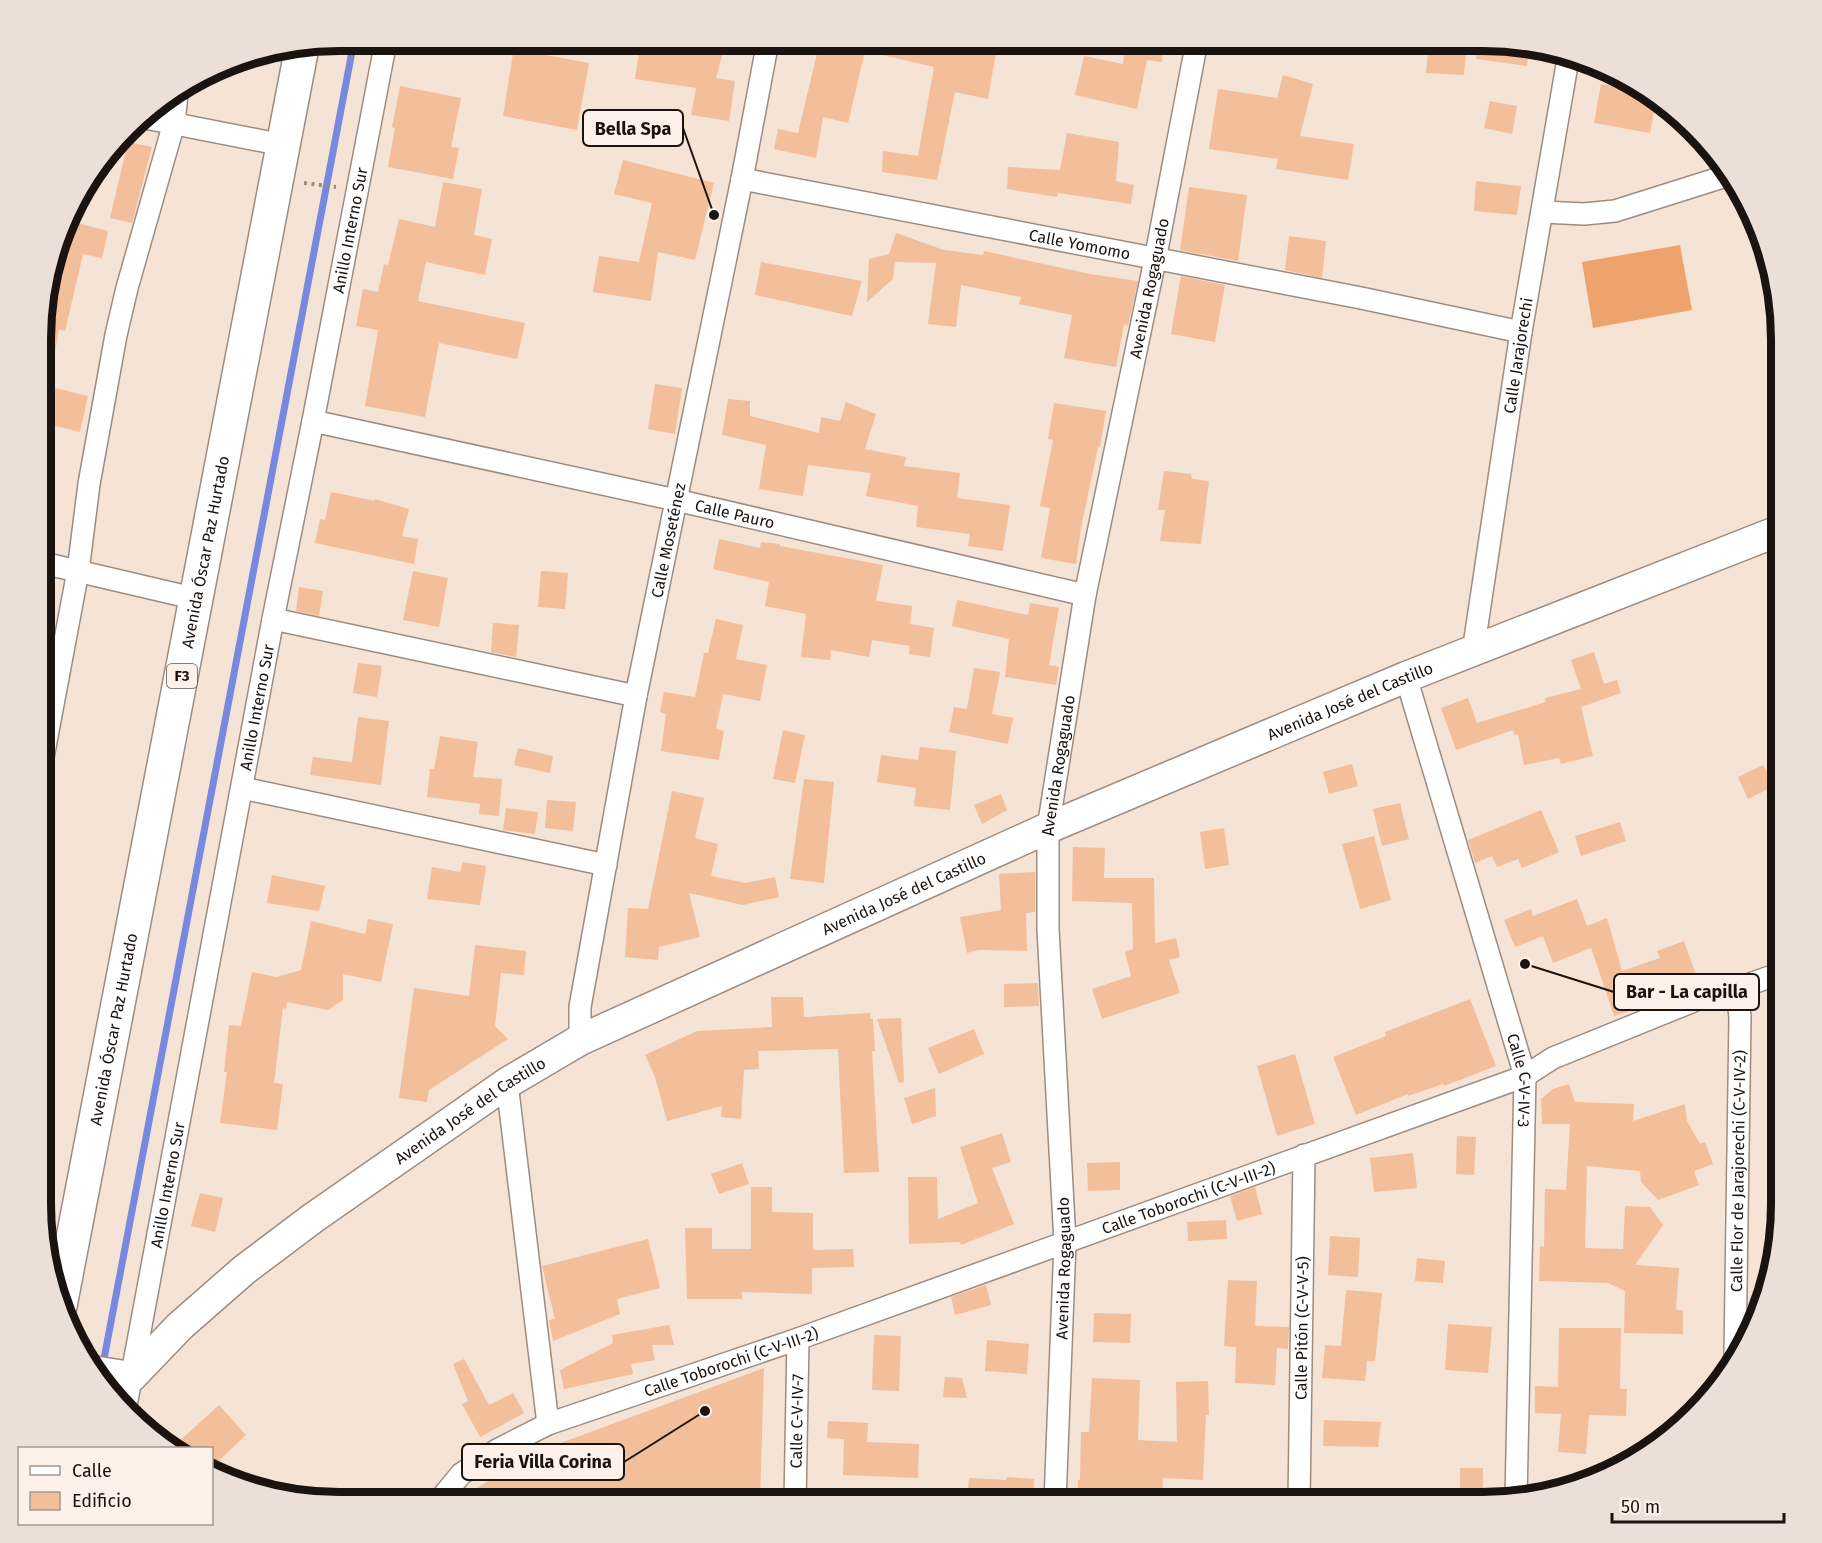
<svg xmlns="http://www.w3.org/2000/svg" width="1822" height="1543" viewBox="0 0 1822 1543" font-family="'Fira Sans',sans-serif">
<style>
.pitch{fill:#efa36c}
.lines{fill:none;stroke-linecap:round;stroke-linejoin:round}
.stream{stroke:#7888de;stroke-width:7}
.building{fill:#f3be9a}
.street-casing{stroke:#9d8c81;stroke-width:24}
.secondary-casing{stroke:#9d8c81;stroke-width:33}
.highway-casing{stroke:#9d8c81;stroke-width:36}
.path{stroke:#988b81;stroke-width:4;stroke-dasharray:3 4.5;stroke-linecap:butt}
.street{stroke:#fff;stroke-width:21}
.secondary{stroke:#fff;stroke-width:30}
.highway{stroke:#fff;stroke-width:33}
.labels{text-anchor:middle;stroke-width:4.5;stroke-linejoin:round;paint-order:stroke}
.shield{fill:#fdf1ea;stroke:#5e5651;stroke-width:1.5}
.shield-label{font-size:15px;font-weight:bold;fill:#1a130f}
.street-label{font-size:16px;fill:#1a130f;stroke:#fdf1ea}
.rim{fill:none;stroke:#1a130f;stroke-width:8}
.leader{fill:none;stroke:#1a130f;stroke-width:2}
.callout-dot{fill:#1a130f;stroke:#fdf1ea;stroke-width:2}
.callout{fill:#fdf1ea;stroke:#1a130f;stroke-width:2}
.callout-label{font-size:18px;text-anchor:middle;font-weight:bold;fill:#1a130f}
</style>
<rect width="100%" height="100%" fill="#f5e3d6"/>
<path class="pitch" d="M1680,245L1692,310L1593,328L1582,262Z"/>
<g class="lines">
<path class="stream" d="M103,1364L354,41"/>
</g>
<g class="building">
<path d="M515,41H538L535,53L589,63L577,130L503,116Z"/>
<path d="M641,41H726L716,78L735,81L729,121L691,115L696,88L635,79Z"/>
<path d="M820,41H998L988,99L955,92L937,180L882,172L883,151L918,156L934,67L865,51L848,123L823,117L816,158L774,149L778,129L798,133Z"/>
<path d="M1126,41H1164L1162,62L1147,60L1137,109L1075,95L1084,56L1123,64Z"/>
<path d="M1479,41H1502L1529,48L1527,66L1476,59Z"/>
<path d="M1428,50L1466,53L1464,75L1426,73Z"/>
<path d="M1283,75L1313,84L1300,136L1354,144L1348,180L1276,169L1278,159L1209,149L1218,89L1277,98Z"/>
<path d="M1620,75L1656,101L1650,133L1594,123L1601,84L1619,87Z"/>
<path d="M400,86L461,98L451,147L459,148L453,179L388,167L395,128L392,127Z"/>
<path d="M1490,101L1517,106L1512,134L1484,128Z"/>
<path d="M1067,133L1119,142L1116,181L1134,185L1131,204L1058,193L1057,197L1007,189L1008,167L1060,170Z"/>
<path d="M128,142L152,147L132,223L110,218Z"/>
<path d="M623,160L714,183L695,260L658,252L651,301L593,292L599,256L639,262L652,203L614,194Z"/>
<path d="M1476,181L1521,186L1517,215L1474,211Z"/>
<path d="M443,182L482,189L474,235L492,239L485,275L426,262L418,301L525,323L517,359L439,343L425,417L365,406L378,330L356,326L363,289L378,292L384,264L388,265L399,219L435,227Z"/>
<path d="M1189,187L1247,195L1238,261L1180,250Z"/>
<path d="M70,221L108,231L102,258L83,254L65,331L59,329L53,365L43,364V300Z"/>
<path d="M896,233L944,250L983,255L984,251L1090,274L1138,281L1128,326L1124,325L1116,367L1064,358L1072,315L1019,304L1021,297L961,285L956,327L928,324L936,263L895,262L893,279L867,302L869,259L889,254Z"/>
<path d="M1289,236L1326,241L1322,278L1285,270Z"/>
<path d="M761,262L862,281L852,316L755,295Z"/>
<path d="M1181,276L1225,285L1215,342L1171,334Z"/>
<path d="M655,384L682,388L675,434L648,429Z"/>
<path d="M43,385L88,396L80,432L43,423Z"/>
<path d="M728,399L750,401V416L819,433L821,417L840,421L846,402L876,414L865,449L906,457L904,466L960,473L957,498L1010,505L1003,551L968,546L970,534L916,527L918,506L866,496L871,473L808,465L803,496L759,489L766,445L722,435Z"/>
<path d="M1054,403L1106,411L1100,447H1098L1081,528L1076,564L1041,558L1050,508L1040,506L1053,440L1048,439Z"/>
<path d="M1164,471L1191,474L1192,479L1209,481L1201,544L1160,541L1165,510H1158Z"/>
<path d="M331,492L375,501V499L409,509L402,536L418,539L414,564L315,543L320,519L325,520Z"/>
<path d="M719,539L760,548L761,542L780,544V546L883,565L876,601L912,606L910,624L934,628L930,657L909,654L910,646L872,640L869,657L831,650L830,660L801,657L806,614L765,606L769,582L713,569Z"/>
<path d="M413,571L448,578L439,627L403,620Z"/>
<path d="M541,571L568,573L565,609L538,607Z"/>
<path d="M299,587L323,591L319,616L296,611Z"/>
<path d="M957,600L1028,615L1030,603L1059,608L1049,665L1059,667L1056,685L1005,677L1009,639L952,626Z"/>
<path d="M716,619L743,625L736,659L767,665L760,701L723,694L716,729L724,731L719,760L661,751L666,714L660,712L664,692L695,697L704,653H708Z"/>
<path d="M493,623L519,625L516,657L491,652Z"/>
<path d="M1594,652L1604,684L1617,680L1621,693L1581,707L1593,756L1561,764L1559,758L1524,765L1518,734L1514,735L1513,730L1456,750L1441,708L1468,698L1477,723L1546,702L1545,698L1581,689L1571,660Z"/>
<path d="M358,663L382,666L377,697L353,693Z"/>
<path d="M974,668L1000,672L992,714L1013,718L1008,744L949,732L954,707L967,709Z"/>
<path d="M358,717L389,721L381,785L310,775L313,757L352,762Z"/>
<path d="M783,730L805,735L795,783L773,779Z"/>
<path d="M440,736L478,742L473,777L502,779L499,816L479,814L480,804L474,803L427,797L430,769H434Z"/>
<path d="M920,747L956,751L950,810L914,806L916,788L877,782L881,755L918,760Z"/>
<path d="M518,748L553,756L550,773L514,765Z"/>
<path d="M1352,764L1358,786L1329,794L1323,772Z"/>
<path d="M1763,765L1774,786L1748,799L1738,777Z"/>
<path d="M804,779L834,782L824,883L790,879Z"/>
<path d="M672,791L704,798L695,838L718,844L711,876L746,883L775,877L779,897L743,905L689,893L700,937L659,947L658,960L625,957L628,908L648,909Z"/>
<path d="M1001,794L1007,810L982,824L974,805Z"/>
<path d="M547,800L576,802L573,831L545,828Z"/>
<path d="M1400,803L1409,839L1382,846L1373,809Z"/>
<path d="M506,808L538,812L535,834L503,830Z"/>
<path d="M1541,810L1559,852L1522,868L1518,859L1497,867L1492,856L1475,863L1468,840Z"/>
<path d="M1620,822L1626,841L1581,856L1575,836Z"/>
<path d="M1224,828L1229,865L1205,869L1200,832Z"/>
<path d="M1374,836L1391,900L1360,909L1342,844Z"/>
<path d="M1073,847L1105,848L1104,878H1154L1155,943L1176,938L1180,957L1169,960L1180,993L1102,1019L1092,989L1131,976L1125,952L1133,949L1132,903L1072,901Z"/>
<path d="M463,862L486,866L480,905L427,899L432,867L460,872Z"/>
<path d="M1035,872V912L1026,913L1027,951L979,950L967,953L960,917L1001,910L999,874Z"/>
<path d="M272,875L325,886L319,911L267,903Z"/>
<path d="M1577,899L1587,926L1607,918L1622,971L1660,958L1657,951L1684,941L1699,983L1642,1004L1643,1007L1614,1016L1591,948L1553,963L1543,936L1515,947L1504,920L1531,909L1533,916Z"/>
<path d="M368,919L393,924L381,982L343,974V1000L328,1010L287,1002L286,1009L283,1008L274,1083L283,1084L277,1130L220,1123L227,1072H224L229,1025L241,1026L252,972L276,977L301,970L311,921L365,934Z"/>
<path d="M475,945L526,951L524,975L501,973L495,1026L508,1039L429,1090L427,1102L399,1098L414,988L469,996Z"/>
<path d="M1038,983L1039,1006L1004,1007V984Z"/>
<path d="M771,997H803L804,1017L870,1013V1019H873L875,1051H872L879,1172L844,1173L838,1049L758,1051L759,1069L744,1070L741,1119L721,1117L722,1106L667,1121L655,1077L645,1055L697,1031L772,1027Z"/>
<path d="M1470,999L1496,1066L1444,1086L1443,1084L1408,1096V1094L1356,1115L1333,1057L1386,1036L1385,1032Z"/>
<path d="M901,1018L904,1082L899,1083L877,1019Z"/>
<path d="M974,1029L984,1054L939,1074L928,1048Z"/>
<path d="M1295,1054L1315,1124L1277,1136L1257,1066Z"/>
<path d="M1569,1084L1575,1102L1634,1104L1633,1121L1685,1104L1687,1121L1700,1144L1705,1142L1713,1164L1694,1171L1699,1185L1658,1200L1641,1182L1640,1171L1587,1166L1585,1248L1623,1249L1625,1206L1650,1207L1663,1225L1635,1265L1679,1268L1676,1310H1683V1334L1624,1333L1625,1291L1608,1283L1539,1281L1540,1246L1544,1247L1545,1189L1566,1190L1570,1124H1542L1541,1099L1553,1089Z"/>
<path d="M935,1088L936,1116L912,1124L904,1098Z"/>
<path d="M1002,1133L1011,1162L992,1168L1014,1224L961,1245L960,1242L909,1244L908,1177H937L938,1219L978,1203L960,1147Z"/>
<path d="M1457,1136L1476,1137L1474,1175L1456,1174Z"/>
<path d="M1413,1153L1417,1188L1374,1192L1370,1158Z"/>
<path d="M1120,1162V1190L1088,1191L1087,1163Z"/>
<path d="M742,1163L749,1184L719,1194L711,1174Z"/>
<path d="M751,1187H772V1212L813,1213V1250L853,1249L854,1267L812,1268V1294L742,1292V1299H687L685,1228H712V1249H751Z"/>
<path d="M1255,1187L1262,1214L1237,1221L1230,1196Z"/>
<path d="M200,1193L223,1198L215,1232L191,1226Z"/>
<path d="M1226,1220L1227,1239L1188,1241L1187,1222Z"/>
<path d="M1330,1236L1360,1238L1358,1277L1328,1275Z"/>
<path d="M648,1239L660,1288L617,1299L620,1314L553,1341L549,1320L555,1319L542,1266Z"/>
<path d="M1417,1258L1445,1261L1443,1283L1415,1281Z"/>
<path d="M1228,1280L1257,1281L1255,1326L1289,1327L1288,1349L1277,1348L1275,1385L1235,1383L1236,1347L1224,1346Z"/>
<path d="M986,1285L991,1305L955,1315L951,1297Z"/>
<path d="M1346,1290L1382,1293L1375,1361H1367L1365,1381L1322,1378L1325,1345L1341,1346Z"/>
<path d="M1094,1313L1131,1314L1130,1343L1093,1342Z"/>
<path d="M1448,1324L1492,1327L1488,1373L1445,1370Z"/>
<path d="M669,1325L674,1345H652L655,1360L631,1364L633,1374L564,1389L560,1370L613,1343L612,1335Z"/>
<path d="M1559,1328H1621L1620,1389H1627L1626,1416L1589,1415L1586,1454L1558,1452L1561,1414L1535,1413V1386L1558,1387Z"/>
<path d="M874,1335L901,1336L899,1391L872,1390Z"/>
<path d="M987,1340L1029,1344L1027,1374L985,1371Z"/>
<path d="M464,1359L489,1405L513,1393L524,1413L480,1437L462,1404L468,1401L453,1364Z"/>
<path d="M764,1368L760,1502H455L531,1454Z"/>
<path d="M945,1377L962,1378L967,1398L943,1397Z"/>
<path d="M1092,1378L1140,1380L1138,1440L1177,1442L1176,1382L1208,1381L1209,1415H1206L1203,1480L1163,1478L1162,1502H1077L1078,1480H1080L1081,1432H1089Z"/>
<path d="M219,1405L246,1435L212,1467V1449H178L174,1446Z"/>
<path d="M1324,1420L1381,1422L1378,1447L1323,1446Z"/>
<path d="M828,1421L868,1423L867,1442L919,1444L918,1478L843,1475L844,1439L827,1438Z"/>
<rect x="1460" y="1468" width="23" height="26"/>
<path d="M1007,1477L1034,1479L1033,1502H967L969,1478L1006,1480Z"/>
</g>
<g class="lines">
<g class="street-casing">
<g id="street">
<path d="M140,117L283,145"/>
<path id="s1" d="M742,179L1361,298L1521,332"/>
<path d="M1543,212L1584,214L1615,211L1726,176"/>
<path id="s2" d="M313,421L676,500L1085,595"/>
<path d="M43,563L197,599"/>
<path d="M273,619L636,696"/>
<path id="s3" d="M1473,652L1521,332L1568,59"/>
<path id="s4" d="M1406,677L1525,1076L1516,1499"/>
<path d="M42,763L78,571L89,484L116,335L127,288L174,123L177,94"/>
<path d="M242,788L606,865"/>
<path id="s5" d="M580,1040V1007L636,696L742,179L768,41"/>
<path d="M507,1083L548,1424"/>
<path id="s6" d="M1735,1354L1740,1016L1736,989"/>
<path id="s7" d="M125,1411L273,619L313,421L386,41"/>
<path id="s8" d="M438,1502L461,1474L497,1450L548,1424L798,1339L1525,1076L1553,1058L1711,994L1736,989L1781,973"/>
<path id="s9" d="M795,1502L798,1339"/>
<path id="s10" d="M1055,1502L1065,1242L1048,929V828L1085,595L1155,260L1197,41"/>
<path id="s11" d="M1299,1502L1304,1155"/>
</g>
</g>
<g class="secondary-casing">
<g id="secondary">
<path id="s12" d="M99,1372L131,1377L180,1326L244,1270L313,1218L507,1083L580,1040L1048,828L1406,677L1781,530"/>
</g>
</g>
<g class="highway-casing">
<g id="highway">
<path id="s13" d="M60,1306L302,47"/>
</g>
</g>
<path class="path" d="M304,183L336,187"/>
<use href="#street" class="street"/>
<use href="#secondary" class="secondary"/>
<use href="#highway" class="highway"/>
</g>
<g class="labels">
<rect class="shield" x="167" y="664" width="30" height="24" rx="4.5"/>
<g class="shield-label">
<text x="182" y="681">F3</text>
</g>
<g class="street-label">
<text dy="6" stroke="none"><textPath href="#s7" startOffset="1202">Anillo Interno Sur</textPath></text>
<text dy="6" stroke="none"><textPath href="#s1" startOffset="344">Calle Yomomo</textPath></text>
<text dy="6" stroke="none"><textPath href="#s10" startOffset="1224">Avenida Rogaguado</textPath></text>
<text dy="6" stroke="none"><textPath href="#s3" startOffset="300">Calle Jarajorechi</textPath></text>
<text dy="6" stroke="none"><textPath href="#s2" startOffset="432">Calle Pauro</textPath></text>
<text dy="6" stroke="none"><textPath href="#s5" startOffset="508">Calle Moseténez</textPath></text>
<text dy="6" stroke="none"><textPath href="#s13" startOffset="768">Avenida Óscar Paz Hurtado</textPath></text>
<text dy="6" stroke="none"><textPath href="#s12" startOffset="1437">Avenida José del Castillo</textPath></text>
<text dy="6" stroke="none"><textPath href="#s7" startOffset="716">Anillo Interno Sur</textPath></text>
<text dy="6" stroke="none"><textPath href="#s10" startOffset="738">Avenida Rogaguado</textPath></text>
<text dy="6" stroke="none"><textPath href="#s12" startOffset="951">Avenida José del Castillo</textPath></text>
<text dy="6" stroke="none"><textPath href="#s13" startOffset="282">Avenida Óscar Paz Hurtado</textPath></text>
<text dy="6" stroke="none"><textPath href="#s4" startOffset="420">Calle C-V-IV-3</textPath></text>
<text dy="6" stroke="none"><textPath href="#s12" startOffset="465">Avenida José del Castillo</textPath></text>
<text dy="6" stroke="none"><textPath href="#s6" startOffset="183">Calle Flor de Jarajorechi (C-V-IV-2)</textPath></text>
<text dy="6" stroke="none"><textPath href="#s7" startOffset="230">Anillo Interno Sur</textPath></text>
<text dy="6" stroke="none"><textPath href="#s8" startOffset="816">Calle Toborochi (C-V-III-2)</textPath></text>
<text dy="6" stroke="none"><textPath href="#s10" startOffset="234">Avenida Rogaguado</textPath></text>
<text dy="6" stroke="none"><textPath href="#s11" startOffset="174">Calle Pitón (C-V-V-5)</textPath></text>
<text dy="6" stroke="none"><textPath href="#s8" startOffset="330">Calle Toborochi (C-V-III-2)</textPath></text>
<text dy="6" stroke="none"><textPath href="#s9" startOffset="81">Calle C-V-IV-7</textPath></text>
</g>
</g>
<path d="M0 0H1822V1543H0ZM339 51H1483A288 288 0 0 1 1771 339V1204A288 288 0 0 1 1483 1492H339A288 288 0 0 1 51 1204V339A288 288 0 0 1 339 51Z" fill="#ebdfd8" fill-rule="evenodd"/>
<path class="rim" d="M339 51H1483A288 288 0 0 1 1771 339V1204A288 288 0 0 1 1483 1492H339A288 288 0 0 1 51 1204V339A288 288 0 0 1 339 51Z"/>
<path class="leader" d="M714 215L683 128M1525 964L1614 992M705 1411L624 1462"/>
<g class="callout-dot">
<circle cx="714" cy="215" r="6"/>
<circle cx="1525" cy="964" r="6"/>
<circle cx="705" cy="1411" r="6"/>
</g>
<g class="callout">
<rect x="583" y="110" width="100" height="36" rx="6"/>
<rect x="1614" y="974" width="145" height="36" rx="6"/>
<rect x="462" y="1444" width="162" height="36" rx="6"/>
</g>
<g class="callout-label">
<text x="633" y="135">Bella Spa</text>
<text x="1687" y="998">Bar - La capilla</text>
<text x="543" y="1468">Feria Villa Corina</text>
</g>
<rect x="18" y="1447" width="195" height="78" fill="#fdf1ea" stroke="#a29892" stroke-width="1.5"/>
<rect x="30" y="1466" width="30" height="9" fill="#ffffff" stroke="#a29892" stroke-width="1.5"/>
<text x="72" y="1477" font-size="18" fill="#1a130f">Calle</text>
<rect x="30" y="1492" width="30" height="18" fill="#f3be9a" stroke="#a29892" stroke-width="1.5"/>
<text x="72" y="1507" font-size="18" fill="#1a130f">Edificio</text>
<path d="M1612 1513v9h172v-9" fill="none" stroke="#1a130f" stroke-width="3"/>
<text x="1621" y="1513" font-size="18" fill="#1a130f" stroke="#fdf1ea" stroke-width="4.5" paint-order="stroke">50 m</text>
</svg>
